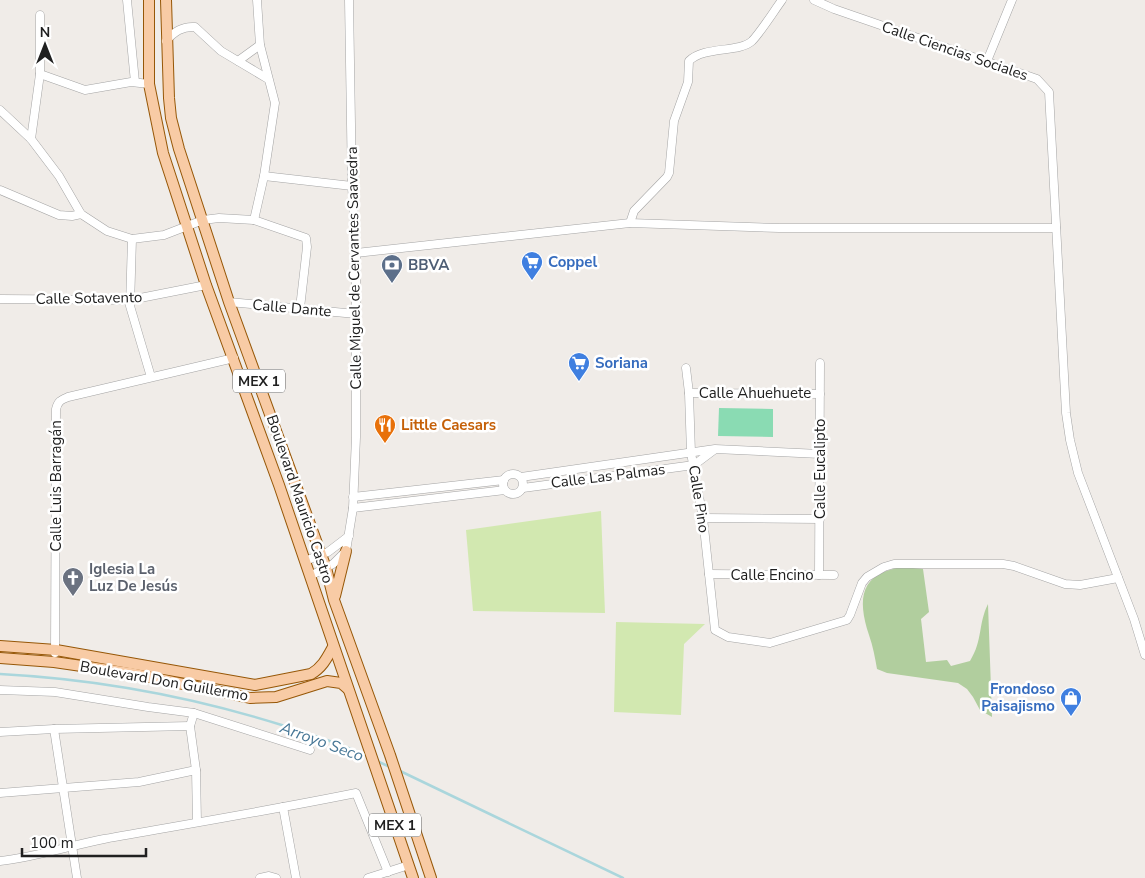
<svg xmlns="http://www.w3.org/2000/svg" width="1145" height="878" viewBox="0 0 1145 878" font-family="'Nunito Sans',sans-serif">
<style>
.grass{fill:#d2e8b0}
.forest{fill:#b1ce9e}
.pitch{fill:#8adbb3}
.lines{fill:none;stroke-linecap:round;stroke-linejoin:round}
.stream{stroke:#aad6dc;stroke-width:2.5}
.minor-casing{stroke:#a4a4a4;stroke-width:9}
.major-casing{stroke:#965707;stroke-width:12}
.minor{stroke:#fff;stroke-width:8}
.major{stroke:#f8cba5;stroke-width:10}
.labels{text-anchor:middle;stroke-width:5;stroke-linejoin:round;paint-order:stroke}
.shield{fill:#fff;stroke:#636363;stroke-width:1}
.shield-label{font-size:14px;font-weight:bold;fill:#202020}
.street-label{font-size:15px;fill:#202020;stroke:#fff}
.shop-label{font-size:15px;font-weight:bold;fill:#366cbe;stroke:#fff;text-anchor:start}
.service-label{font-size:15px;font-weight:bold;fill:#4e5e75;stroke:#fff;text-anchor:start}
.food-label{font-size:15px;font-weight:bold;fill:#c56008;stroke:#fff;text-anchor:start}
.worship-label{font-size:15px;font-weight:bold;fill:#5b616d;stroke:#fff;text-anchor:start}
.water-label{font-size:16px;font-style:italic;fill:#477796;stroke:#fff}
</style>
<rect width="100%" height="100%" fill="#f0ece8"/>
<g class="grass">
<path d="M601,511L605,613L473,611L466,530Z"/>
<path d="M616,622L705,624L684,644L681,715L614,712Z"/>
</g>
<path class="forest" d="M903,567L923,569L929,612L921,619L926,662L947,660L951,666L970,661C983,640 978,624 988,604L992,717L980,710L973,697L967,689L958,683L887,673L877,669C875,658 873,646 869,635C857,598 860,573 903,567Z"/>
<path class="pitch" d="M719,408L773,409V437L718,436Z"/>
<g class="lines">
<g class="stream">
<path d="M0,674C96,679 193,697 285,726C313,735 341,744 368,756"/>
<path d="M377,761L390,767"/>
<path d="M398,770L623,878"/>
</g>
<g class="minor-casing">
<g id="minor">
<path d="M127,0L135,82"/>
<path d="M814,0L834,9L1037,79L1049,92L1066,413L1070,440L1078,473L1134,619L1145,655"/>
<path d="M166,41C174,32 182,26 195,27L221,51L268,79"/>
<path d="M238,61L260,45"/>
<path d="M987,61L1012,0"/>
<path d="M40,74L85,90L131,82L149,84"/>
<path d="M0,110L31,139L59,176L81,214L107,231L132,239L164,235L203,220L219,218L254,220L306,238L307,247L300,308"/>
<path d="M31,139L40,74V15"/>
<path d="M264,176L352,186"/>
<path d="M0,190L59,215L72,216L81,214"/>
<path d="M254,220L264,176L275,103L260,45L257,0"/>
<path d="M630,223L634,211L667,177L669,173L674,121L688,82L689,61C704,46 739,53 752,41C760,33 774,11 782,0"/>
<path d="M132,239L130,306L151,377"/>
<path d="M356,253L630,223L779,228H1056"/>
<path d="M0,299L130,300L206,285"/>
<path d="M229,302L356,314"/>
<path d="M686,368L689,393L691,453L703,518L715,630L728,637L770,643L847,620L850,615L862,583L867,577L884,567L894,564H1003L1014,566L1065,584L1080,585L1118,578"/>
<path d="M689,393L820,394"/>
<circle cx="513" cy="484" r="10"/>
<path d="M521,477L715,449L820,454"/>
<path d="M523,488L694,465L714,450"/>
<path d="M353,497L504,480"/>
<path d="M353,508L505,490"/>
<path d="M703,518L820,519"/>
<path d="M305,561L328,552L349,536"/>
<path d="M709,574L834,575"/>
<path d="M819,575L820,363"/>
<path d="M310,576L333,564L346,551L353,508L356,437V253L352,186L349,0"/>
<path d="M55,653L56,409C58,401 61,400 68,397L234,358"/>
<path d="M0,690L55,692L148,707L194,713L310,750"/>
<path d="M194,713L190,726L196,770L197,822"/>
<path d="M54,729L77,878"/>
<path d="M0,732L54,729L190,726"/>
<path d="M0,793L139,782L196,770"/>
<path d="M283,807L296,878"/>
<path d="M0,861C35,857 69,846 104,839C188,824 272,810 356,793L388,872"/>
<path d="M260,878L269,876L276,878"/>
<path d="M368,878L409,865"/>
</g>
</g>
<g class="major-casing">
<g id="major">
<path d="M149,0V84L163,153L206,285L279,485L413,878"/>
<path d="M166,0L169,98L171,118L179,149L229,302L326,568L334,600L390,755L431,878"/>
<path d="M335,596L346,551"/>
<path d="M0,646L56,650L255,685L311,674C322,668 327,658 333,647"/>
<path d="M0,658L54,662L130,673L250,698L276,697L327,681L341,683L348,689"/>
</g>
</g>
<use href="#minor" class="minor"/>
<use href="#major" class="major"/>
</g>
<defs>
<g id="supermarket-pin" transform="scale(1.125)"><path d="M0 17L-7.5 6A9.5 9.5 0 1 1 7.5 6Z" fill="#3f7fe0" stroke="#fff"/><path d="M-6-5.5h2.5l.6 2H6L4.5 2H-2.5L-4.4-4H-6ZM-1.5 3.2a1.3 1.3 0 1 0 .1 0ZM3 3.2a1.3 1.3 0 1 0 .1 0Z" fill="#fff"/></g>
<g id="bank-pin" transform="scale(1.125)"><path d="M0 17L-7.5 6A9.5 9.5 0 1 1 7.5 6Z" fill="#5c6f8a" stroke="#fff"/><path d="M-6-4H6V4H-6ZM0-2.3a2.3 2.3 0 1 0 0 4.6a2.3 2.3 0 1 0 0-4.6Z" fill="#fff"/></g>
<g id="restaurant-pin" transform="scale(1.125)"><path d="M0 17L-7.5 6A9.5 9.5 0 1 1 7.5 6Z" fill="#e8710a" stroke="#fff"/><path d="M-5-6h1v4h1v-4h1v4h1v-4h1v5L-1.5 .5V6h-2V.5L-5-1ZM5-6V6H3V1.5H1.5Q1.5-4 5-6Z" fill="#fff"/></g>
<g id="church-pin" transform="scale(1.125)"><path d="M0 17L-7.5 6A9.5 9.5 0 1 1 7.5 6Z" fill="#6b7280" stroke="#fff"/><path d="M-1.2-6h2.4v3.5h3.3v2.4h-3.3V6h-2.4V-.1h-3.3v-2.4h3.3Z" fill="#fff"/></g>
<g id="shop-pin" transform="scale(1.125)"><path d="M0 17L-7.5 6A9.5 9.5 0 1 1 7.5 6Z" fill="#3f7fe0" stroke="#fff"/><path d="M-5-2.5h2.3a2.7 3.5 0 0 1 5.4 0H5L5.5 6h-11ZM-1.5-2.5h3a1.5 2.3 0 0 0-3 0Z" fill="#fff"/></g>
</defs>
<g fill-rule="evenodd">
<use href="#supermarket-pin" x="532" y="262"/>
<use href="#bank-pin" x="392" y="265"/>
<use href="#supermarket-pin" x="579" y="363"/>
<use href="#restaurant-pin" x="385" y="425"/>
<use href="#church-pin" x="73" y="578"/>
<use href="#shop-pin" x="1071" y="698"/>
</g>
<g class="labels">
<g class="shield">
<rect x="233" y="369.5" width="52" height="23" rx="4"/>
<rect x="369" y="813.5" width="52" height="23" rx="4"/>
</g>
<g class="shield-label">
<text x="259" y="386">MEX 1</text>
<text x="395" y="830">MEX 1</text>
</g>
<g class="street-label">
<text transform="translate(955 51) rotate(19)" y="5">Calle Ciencias Sociales</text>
<text transform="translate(354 268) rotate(-91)" y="5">Calle Miguel de Cervantes Saavedra</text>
<text transform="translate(89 298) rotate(-1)" y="5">Calle Sotavento</text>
<text transform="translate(292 308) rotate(5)" y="5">Calle Dante</text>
<text x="755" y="398">Calle Ahuehuete</text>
<text transform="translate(820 469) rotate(-90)" y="5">Calle Eucalipto</text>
<text transform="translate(608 476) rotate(-7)" y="5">Calle Las Palmas</text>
<text transform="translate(56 486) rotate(-90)" y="5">Calle Luis Barragán</text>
<text transform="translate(300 499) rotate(71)" y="5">Boulevard Mauricio Castro</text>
<text transform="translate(699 499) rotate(81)" y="5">Calle Pino</text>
<text x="772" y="580">Calle Encino</text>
<text transform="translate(164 681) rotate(10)" y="5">Boulevard Don Guillermo</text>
</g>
<g class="shop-label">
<text x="548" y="267">Coppel</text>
<text x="595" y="368">Soriana</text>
<text x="1055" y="694" text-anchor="end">Frondoso<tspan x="1055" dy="17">Paisajismo</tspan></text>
</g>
<g class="service-label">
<text x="408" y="270">BBVA</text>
</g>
<g class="food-label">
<text x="401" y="430">Little Caesars</text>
</g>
<g class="worship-label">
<text x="89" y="574">Iglesia La<tspan x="89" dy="17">Luz De Jesús</tspan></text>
</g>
<g class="water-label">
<text transform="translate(322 741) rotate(20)" y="6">Arroyo Seco</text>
</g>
</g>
<g transform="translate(45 45)" stroke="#ffffff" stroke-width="4" paint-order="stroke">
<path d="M0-4L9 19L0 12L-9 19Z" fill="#202020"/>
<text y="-8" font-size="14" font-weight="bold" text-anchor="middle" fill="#202020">N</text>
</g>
<path d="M22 848v8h124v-8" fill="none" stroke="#202020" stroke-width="2.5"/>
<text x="30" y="848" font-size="15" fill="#202020" stroke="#ffffff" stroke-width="4" paint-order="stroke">100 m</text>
</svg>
